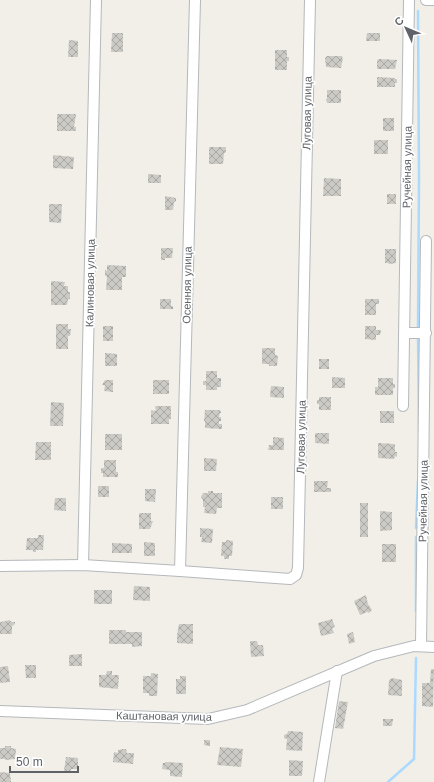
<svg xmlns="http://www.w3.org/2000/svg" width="434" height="782" viewBox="0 0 434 782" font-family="Helvetica,sans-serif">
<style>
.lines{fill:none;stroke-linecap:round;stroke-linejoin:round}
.stream{stroke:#aadaff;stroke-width:2.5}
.building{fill:url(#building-cross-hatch)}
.minor-casing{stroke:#b5b8bc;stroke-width:12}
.minor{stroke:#fff;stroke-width:10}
.labels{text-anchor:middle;stroke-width:3.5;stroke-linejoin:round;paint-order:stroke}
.street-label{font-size:11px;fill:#5f6368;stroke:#fff}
</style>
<defs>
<pattern id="building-cross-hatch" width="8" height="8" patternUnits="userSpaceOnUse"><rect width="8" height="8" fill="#cccac5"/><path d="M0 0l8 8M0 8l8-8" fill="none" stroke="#a9a8a4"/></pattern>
</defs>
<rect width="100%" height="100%" fill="#f1efe8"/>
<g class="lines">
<g class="stream">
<path d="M418,330L419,179L418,11"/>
<path d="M418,335L419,432"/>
<path d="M416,528L418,481"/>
<path d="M416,537V611"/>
<path d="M388,782L414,759L416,658"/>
</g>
</g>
<g class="building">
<path d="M112,33H123V52H111Z"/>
<path d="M367,33H380V41H366Z"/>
<path d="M69,40L78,41V57H68Z"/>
<path d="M275,50H287V57H289V61H287V70H275Z"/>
<path d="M327,56H342L343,60L342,62L341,68L326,67L325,58Z"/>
<path d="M380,59L397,60L395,69H377V60Z"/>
<path d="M377,77L395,78V79H397V83H395V87H377Z"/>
<path d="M327,90H341V103H327V101H326V99H327Z"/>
<path d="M57,114H76L74,127H76V131H57Z"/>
<rect x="383" y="118" width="11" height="13"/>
<rect x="374" y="140" width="14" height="14"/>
<path d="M209,147H226V152L224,153L223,164H209Z"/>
<path d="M53,155L74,157L73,169L53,168Z"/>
<path d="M148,174L161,175V183H148Z"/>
<path d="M324,178L341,179V196H323Z"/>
<rect x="387" y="194" width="9" height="10"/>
<path d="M165,196L176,198V201L174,202L173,210H165Z"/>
<path d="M49,204H62L61,223L49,222Z"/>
<path d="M161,248H173L172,258H165V260H161Z"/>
<path d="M385,249H396V263L389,264L388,263H385Z"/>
<path d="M107,265L126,266V277H122V290H106L107,276H105V270L107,271Z"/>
<path d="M51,281L65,282L64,286H68V292H70V299H68L67,305H51Z"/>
<path d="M160,299H171V306H173V309H160Z"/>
<path d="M365,299H379V304H376V315H365Z"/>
<path d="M56,324H68V329H71L70,336H68V349H56Z"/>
<rect x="103" y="326" width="10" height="15"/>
<path d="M365,326H376V330H381L380,335H376V340L365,339Z"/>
<path d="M262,348H275V355L278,356L277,366H269V364H262Z"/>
<path d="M105,353L117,354V366H105Z"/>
<rect x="319" y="359" width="10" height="10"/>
<path d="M206,371H217V378H221V387H217V390H206V385H203V381H206Z"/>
<path d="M332,377L345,378V388H332Z"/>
<path d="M378,378H393V384H395V388H393V395H375V387H378Z"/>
<path d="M105,380H113V392L104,391L105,385H102Z"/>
<rect x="153" y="380" width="16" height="14"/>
<path d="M271,386L284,387V398L270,397Z"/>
<path d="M319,397H331V410H319V404H317V400H319Z"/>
<path d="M51,402L64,403L63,426H50Z"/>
<path d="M155,406H171V419H169V424H151V410L156,411Z"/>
<path d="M205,410H220L221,413H220L219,417H221V421H219V424H222V429L205,428V421H204Z"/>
<rect x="380" y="411" width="14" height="12"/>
<path d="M315,433H329V444L315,443Z"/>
<rect x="105" y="434" width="17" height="16"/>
<path d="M273,437L284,438V450H268L269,445H273Z"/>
<path d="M36,442H51V460H35Z"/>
<path d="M378,443L395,444V452H397V457L395,456L394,459L378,458Z"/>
<path d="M204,458L217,459L216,471H204Z"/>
<path d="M104,460H116V472H118V477H103V473H101V468H104Z"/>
<path d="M314,481H328L327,488H331V492H314Z"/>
<rect x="98" y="486" width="11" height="11"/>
<path d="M145,489H156L155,502L145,501Z"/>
<path d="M208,491H213V493H222V508H217L216,514L204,513L205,507H203V500L201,497L203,493H208Z"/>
<rect x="271" y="497" width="12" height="12"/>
<path d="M55,498H66V511L54,510Z"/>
<rect x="360" y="503" width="8" height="34"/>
<path d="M380,511L392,512V530L380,531Z"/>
<path d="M139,513H151V521H153L150,529H139Z"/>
<path d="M200,528L213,529L212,543L201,542L202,537H200Z"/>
<path d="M38,535H44L43,550H36V552H33V550H26L27,538H38Z"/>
<path d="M226,540L233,541L232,556H229V559H224V556H221L222,542H226Z"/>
<path d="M144,542L155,543V556H144Z"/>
<path d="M112,543L132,544V553H112Z"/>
<rect x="382" y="544" width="14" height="18"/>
<path d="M134,586L150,587V601L133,600Z"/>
<rect x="94" y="590" width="18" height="14"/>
<path d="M366,595L368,604L372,610L369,613L367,612L360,615L354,601Z"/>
<path d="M332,619L335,627L332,628L334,633L321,636L318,623Z"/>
<path d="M9,620L12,622H15V624L12,626V634H0V622L6,621Z"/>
<path d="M179,624H193V644L177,643V635Z"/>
<path d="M109,630H126V632H142V646L132,647V644H109Z"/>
<path d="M353,632L355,642L349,644L347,634Z"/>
<path d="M250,641H257L258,645H263L264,656L251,657Z"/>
<path d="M82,654V666H69V655Z"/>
<path d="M25,665H36V678H26Z"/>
<path d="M8,666L10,682L0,683V667Z"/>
<path d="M431,669H434L433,707L422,706V683H430Z"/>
<path d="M107,671H112V675H119L118,689L99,687V675H106Z"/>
<path d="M151,673L158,674L157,696H149V693H143V676H151Z"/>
<path d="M180,676H186V694H176V679H180Z"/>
<path d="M392,678L402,680V696L388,695L389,680Z"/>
<path d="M339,701L348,702L343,729L335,728Z"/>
<path d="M383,719H393L392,726H383Z"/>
<path d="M288,731L303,732L302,751L286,750L287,739L284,738V735L287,734Z"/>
<path d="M204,740H210V746L204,745Z"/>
<path d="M5,746H11V748L16,749L15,759L5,760V759H0V748H5Z"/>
<path d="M220,747L243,749L241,767L217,765Z"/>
<path d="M123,749H126L127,753H134L133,764L113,762L114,752L118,753V750Z"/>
<path d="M66,757L78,758V769H71V771H64Z"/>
<path d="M289,760L303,761L302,776H289Z"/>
<path d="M166,762L183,763L182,777L170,776V770L162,769L163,763H165Z"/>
<path d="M0,772L10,773L11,782H0Z"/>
</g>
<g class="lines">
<g class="minor-casing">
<g id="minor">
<path d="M426,0H434"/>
<path d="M405,333H426"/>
<path d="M403,406L409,0"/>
<path d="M83,565L96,0"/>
<path d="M0,566L83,565L180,571L290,579L296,575L298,568L310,0"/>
<path d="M180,571L195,0"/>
<path d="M421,645L426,241"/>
<path d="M0,711L208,719L247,710L374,656L414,646L434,647"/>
<path d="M319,782L337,671"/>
</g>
</g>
<use href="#minor" class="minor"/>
</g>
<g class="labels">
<g class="street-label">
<text transform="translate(307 113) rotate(-89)" y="4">Луговая улица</text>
<text transform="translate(407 167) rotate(-89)" y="4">Ручейная улица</text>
<text transform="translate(90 283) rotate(-89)" y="4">Калиновая улица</text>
<text transform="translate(187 285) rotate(-89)" y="4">Осенняя улица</text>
<text transform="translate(301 437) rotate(-89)" y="4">Луговая улица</text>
<text transform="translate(423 501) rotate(-89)" y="4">Ручейная улица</text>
<text transform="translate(164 716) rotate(1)" y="4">Каштановая улица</text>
</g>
</g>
<g transform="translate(406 28) rotate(314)" stroke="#ffffff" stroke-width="3" paint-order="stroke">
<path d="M0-3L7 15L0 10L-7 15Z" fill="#5f6368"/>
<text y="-6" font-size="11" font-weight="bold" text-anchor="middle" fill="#5f6368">С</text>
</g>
<path d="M10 766v6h68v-6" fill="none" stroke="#5f6368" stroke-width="2"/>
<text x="16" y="766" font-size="12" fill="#5f6368" stroke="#ffffff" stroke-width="3" paint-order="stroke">50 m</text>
</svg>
